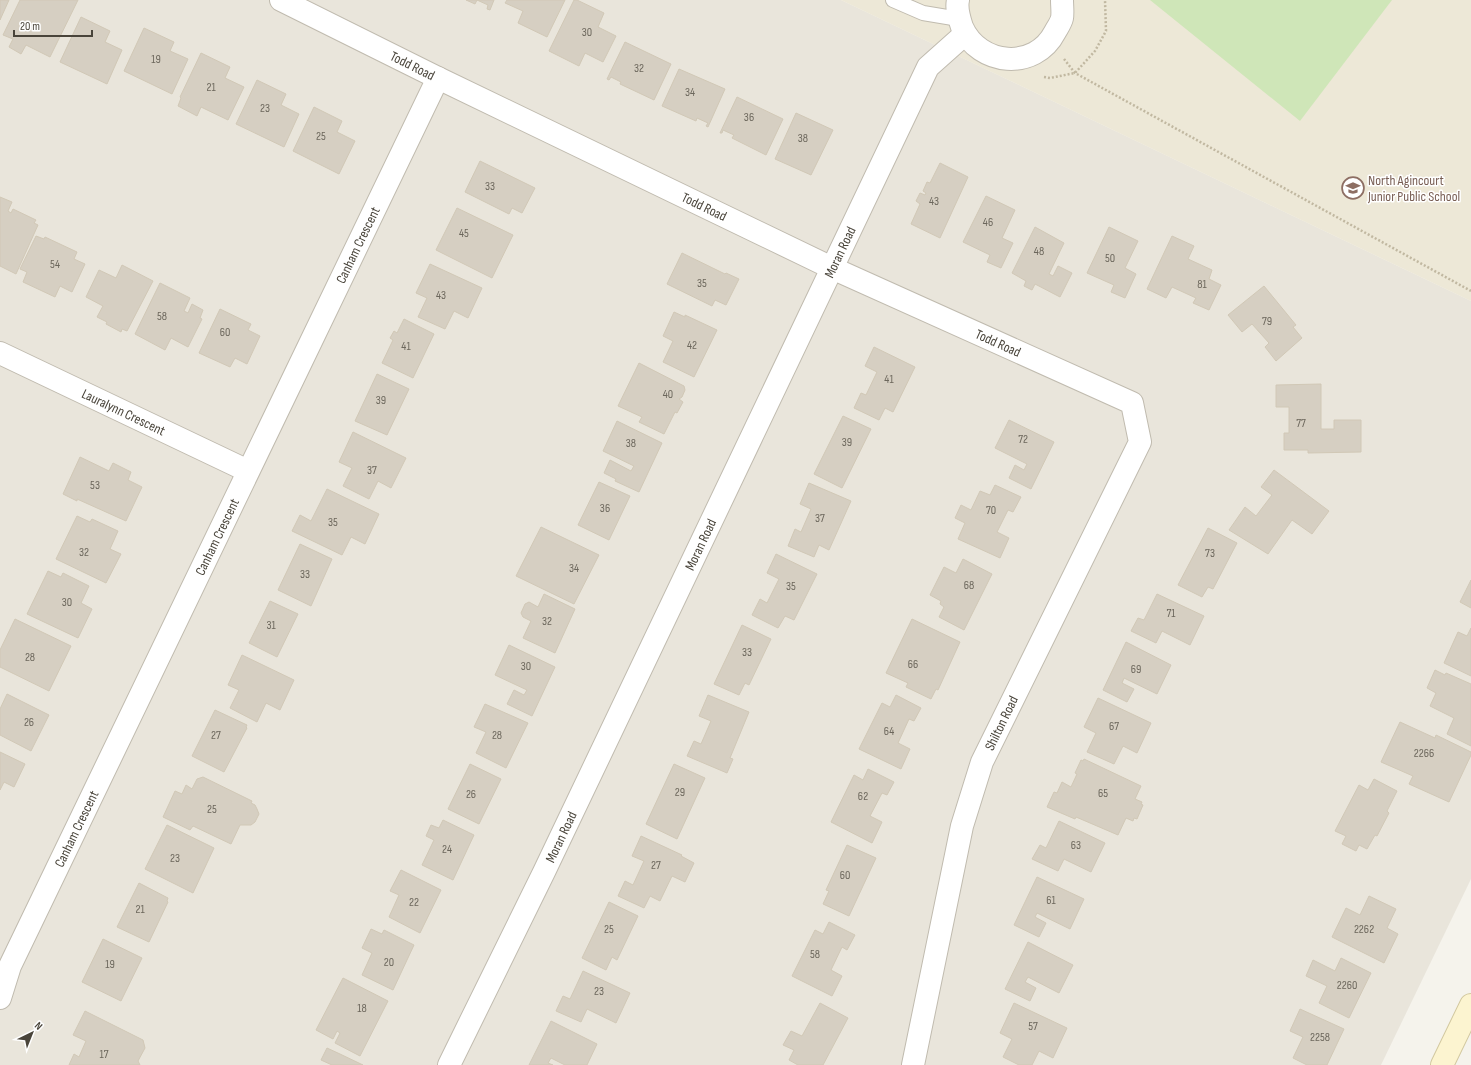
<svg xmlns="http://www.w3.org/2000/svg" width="1471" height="1065" viewBox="0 0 1471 1065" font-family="'Sofia Sans Condensed',sans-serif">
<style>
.residential{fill:#e9e5db}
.education{fill:#ede8d7}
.garden{fill:#cfe6b8}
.building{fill:#d6cfc2;stroke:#d1c8b6}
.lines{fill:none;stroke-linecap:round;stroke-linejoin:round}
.service-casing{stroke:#c0bbaf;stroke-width:16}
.minor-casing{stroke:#c0bbaf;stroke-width:24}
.secondary-casing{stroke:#d2c89f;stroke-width:24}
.path{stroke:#c1b8a1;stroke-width:2.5;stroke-dasharray:2 2;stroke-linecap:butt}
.service{stroke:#fff;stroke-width:14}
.minor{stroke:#fff;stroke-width:22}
.secondary{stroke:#fcf4d0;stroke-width:22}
.labels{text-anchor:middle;stroke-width:3;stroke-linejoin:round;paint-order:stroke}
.number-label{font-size:12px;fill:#6c675c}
.street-label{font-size:14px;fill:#49443a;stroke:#fff}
.education-label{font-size:14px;fill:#785e54;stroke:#fff;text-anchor:start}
</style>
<rect width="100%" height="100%" fill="#f5f3ec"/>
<path class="residential" d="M0,0H841L1471,301V879L1381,1065H0Z"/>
<path class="education" d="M841,0H1471V301L998,75Z"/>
<path class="garden" d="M1150,0H1392L1300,121Z"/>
<g class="building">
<path d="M0,0H9L0,20Z"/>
<path d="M20,0H78L50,57L26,45L21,54L9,47L13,39L3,35Z"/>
<path d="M466,0H494L490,10L487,9L488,5L477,0L475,4Z"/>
<path d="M507,0H565L547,37L518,23L523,11L505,3Z"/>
<path d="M574,0H577L604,13L598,27L616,36L603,62L585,53L579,66L549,51Z"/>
<path d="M81,17L110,31L105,42L122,50L107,84L60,62Z"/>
<path d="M144,28L174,42L170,51L188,59L172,94L124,71Z"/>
<path d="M625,42L671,64L654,100L620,84L621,82L611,77L609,80L607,79Z"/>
<path d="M201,53L230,67L225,78L244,87L228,120L201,107L197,116L178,106L181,98L180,97Z"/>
<path d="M679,69L725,89L708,127L706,126L708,123L697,118L696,121L662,106Z"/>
<path d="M257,80L286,94L281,105L299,114L284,147L236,124Z"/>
<path d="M737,97L783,119L766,155L732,138L734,135L723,130L722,133H720Z"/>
<path d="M314,107L342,121L337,132L355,141L339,174L293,151Z"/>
<path d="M796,113L833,130L811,175L775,159Z"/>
<path d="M480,161L535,188L522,213L512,208L509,214L465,192Z"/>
<path d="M940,163L968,177L940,238L911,224L920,204L916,201L920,193L925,195L926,193L923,191L927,182L930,183Z"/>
<path d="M986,196L1015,210L1002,238L1013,243L1001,268L987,262L990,255L963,242Z"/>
<path d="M0,197L12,202L8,211L11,213L13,209L36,220L34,223L38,225L16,274L0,266Z"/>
<path d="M457,208L513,235L492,278L436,250Z"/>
<path d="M1035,227L1064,243L1049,274L1053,276L1058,266L1072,273L1060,297L1035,284L1032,290L1024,286L1026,281L1012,273Z"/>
<path d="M1109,227L1138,241L1125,268L1136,274L1125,298L1111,292L1114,285L1087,273Z"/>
<path d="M36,236L44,239L45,237L77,252L74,259L85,264L72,292L60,286L55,297L23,282L27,272L20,269Z"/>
<path d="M1172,236L1194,246L1188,259L1212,270L1209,279L1221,285L1209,310L1193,303L1196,298L1172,287L1166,298L1147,289Z"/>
<path d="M682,253L725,274L726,273L739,279L726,305L715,300L712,306L667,284Z"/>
<path d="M430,264L482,288L468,318L454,311L445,329L418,317L427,298L416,293Z"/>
<path d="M122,265L153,281L127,331L122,329L121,332L106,324L107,322L97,317L103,306L86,297L99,270L116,278Z"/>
<path d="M160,283L190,298L184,311L188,313L192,304L203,310L200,318L202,319L188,347L171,338L165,350L135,334Z"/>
<path d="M1264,286L1296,325L1293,327L1302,338L1276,361L1265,347L1269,343L1252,324L1242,332L1228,315Z"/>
<path d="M220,309L251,324L248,330L260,336L247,364L235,358L230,367L199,353Z"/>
<path d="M674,312L685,317V315L717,330L694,377L663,362L673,341L663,336Z"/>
<path d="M404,319L434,334L413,378L382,363L393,340L390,338L394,331L397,333Z"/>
<path d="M874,347L915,367L893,412L885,408L879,420L854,408L861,393L866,395L877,372L865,366Z"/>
<path d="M639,363L684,386L685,390L682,397L679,399L683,402L677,413L675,412L664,434L639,422L642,417L618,406Z"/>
<path d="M377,374L409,389L387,435L355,421Z"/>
<path d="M1321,384V429H1334V420H1361V452L1308,453V450H1284V433H1289V407H1276V385Z"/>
<path d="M843,416L871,429L842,488L814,474Z"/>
<path d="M1009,420L1054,442L1031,489L1009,478L1015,465L1024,470L1027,464L995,448Z"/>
<path d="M617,421L662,443L639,492L615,481L616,479L604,473L610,460L631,471L634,466L603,451Z"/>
<path d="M353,432L406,458L391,488L378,481L369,499L343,486L352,468L339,462Z"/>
<path d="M80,457L109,471L113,463L131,472L128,480L142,487L126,521L77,499V501L63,494Z"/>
<path d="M1274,470L1329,511L1312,534L1292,520L1268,554L1229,530L1245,507L1256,516L1272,495L1261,487Z"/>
<path d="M599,482L630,496L609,540L578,525Z"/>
<path d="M809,483L851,501L829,550L819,545L814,557L788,546L795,529L801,532L811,509L800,504Z"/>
<path d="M995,485L1021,497L1013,512L1008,510L997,532L1009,538L1000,558L958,539L965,523L955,518L961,505L971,510L980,491L990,495Z"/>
<path d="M327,489L379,514L365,544L351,537L342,555L292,531L300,515L311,521Z"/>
<path d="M77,516L90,522L92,519L118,531L110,549L121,554L106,583L56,559Z"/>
<path d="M541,527L599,555L574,604L516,576Z"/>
<path d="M1208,528L1237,543L1213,589L1208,587L1202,597L1178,585Z"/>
<path d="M300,544L332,559L311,606L278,590Z"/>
<path d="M776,554L817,574L794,620L785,616L778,628L752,615L760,599L767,603L779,579L767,573Z"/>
<path d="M963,559L992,574L964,630L939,617L944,607L940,604L941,601L930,595L944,567L956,573Z"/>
<path d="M48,571L61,577L63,573L89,586L81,603L92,609L78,638L27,614Z"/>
<path d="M1471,580V608L1460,602Z"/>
<path d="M544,594L575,609L555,653L523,638L531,621L523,617L521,613L525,604L529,602L538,607Z"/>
<path d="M1157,594L1204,616L1190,645L1162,631L1156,643L1131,631L1138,618L1144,620Z"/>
<path d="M270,601L298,614L277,657L249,643Z"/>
<path d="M15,619L71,646L49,691L0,667V650Z"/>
<path d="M912,619L960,642L938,690L936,689L931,699L906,687L908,683L886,673Z"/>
<path d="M742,625L771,639L749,685L745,683L739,695L714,684Z"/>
<path d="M1471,628V676L1444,663L1458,632L1467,636Z"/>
<path d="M1126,642L1171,665L1157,694L1124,678L1122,683L1134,689L1127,702L1103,690Z"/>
<path d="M509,645L555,667L532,716L507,704L514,690L524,695L527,690L495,675Z"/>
<path d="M242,655L294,680L280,710L266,703L257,722L230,708L239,690L228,685Z"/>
<path d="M1435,670L1445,675L1446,673L1471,684V746L1447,734L1454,718L1430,706L1436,693L1427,688Z"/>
<path d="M7,694L49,715L31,751L0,735V709Z"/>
<path d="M708,695L749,712L730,758L733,759L727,773L687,756L694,741L701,744L711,721L699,716Z"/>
<path d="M896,695L921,708L914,721L909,719L898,743L910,749L901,769L859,749L882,703L890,707Z"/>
<path d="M1098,698L1151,723L1137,753L1123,746L1114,764L1087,752L1096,733L1084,727Z"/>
<path d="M485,704L528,723L506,768L476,753L486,732L474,727Z"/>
<path d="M215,710L247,725L246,727L247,728L224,772L192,756Z"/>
<path d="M1400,722L1435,738L1436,735L1471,752V755L1449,802L1409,784L1413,776L1381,762Z"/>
<path d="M0,752L25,764L14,787L4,782L0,790Z"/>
<path d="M1084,759L1141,786L1135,799L1142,802L1141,804L1143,805L1137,819L1134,818L1133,821L1126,818L1118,835L1076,817L1075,819L1047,807L1054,792L1057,793L1062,782L1071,787L1077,774L1075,773L1081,760L1083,761Z"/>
<path d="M470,764L501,779L479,824L448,809Z"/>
<path d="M674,764L705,778L677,839L646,824Z"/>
<path d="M868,769L894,782L887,795L882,793L870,816L882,822L872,843L831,822L854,775L863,780Z"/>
<path d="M203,777L252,801L251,803L255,805L257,809L259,814L255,822L251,825H240L231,844L193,826L190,830L163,817L175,791L182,794L186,785L192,789L197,779Z"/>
<path d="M1374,779L1397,791L1387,811L1389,813L1377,836L1375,835L1367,849L1359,845L1356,851L1342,844L1346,836L1335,831L1359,785L1368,790Z"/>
<path d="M443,820L474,835L453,880L422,865L434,840L426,836L431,825L439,828Z"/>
<path d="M1059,821L1105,843L1091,872L1064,859L1058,871L1032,859L1040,845L1046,848Z"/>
<path d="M167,825L214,848L193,893L145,869Z"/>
<path d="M641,836L682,855L681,856L694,863L685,882L672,876L660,901L650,896L644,908L618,896L625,881L633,885L644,861L632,856Z"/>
<path d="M847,845L876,858L849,916L823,904L829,891L826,890Z"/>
<path d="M401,870L441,890L420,933L389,917L399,895L390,891Z"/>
<path d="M1037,877L1084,899L1070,929L1037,913L1035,917L1046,923L1039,937L1014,925Z"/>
<path d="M139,883L168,898L167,901L168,902L149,942L117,927Z"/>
<path d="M1369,896L1396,909L1387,928L1398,934L1384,963L1332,937L1346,908L1360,915Z"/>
<path d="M609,902L638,916L617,960L612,957L606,970L582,958Z"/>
<path d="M829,922L855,935L847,950L842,947L831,970L842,976L832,996L792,976L815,930L823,934Z"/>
<path d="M371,929L382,934L384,930L414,945L393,990L362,975L372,953L362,948Z"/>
<path d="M103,939L142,958L121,1001L82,982Z"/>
<path d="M1028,942L1073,965L1059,993L1028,977L1025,982L1036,988L1030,1001L1005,989Z"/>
<path d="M1341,958L1371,973L1349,1018L1319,1003L1327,986L1306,976L1313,960L1335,971Z"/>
<path d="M583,971L630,993L616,1023L587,1009L581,1022L556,1011L563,996L570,999Z"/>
<path d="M343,978L388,1001L360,1056L335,1043L340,1033L337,1031L333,1039L316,1030Z"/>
<path d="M820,1003L848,1018L823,1065H798L789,1060L794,1050L783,1045L791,1031L802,1036Z"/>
<path d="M1014,1003L1067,1028L1053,1058L1039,1051L1032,1065H1019L1003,1057L1012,1039L1000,1033Z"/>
<path d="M1300,1009L1344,1029L1327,1065H1307L1293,1058L1303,1037L1290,1031Z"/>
<path d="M85,1011L143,1040L145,1048L138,1061L140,1065H69L74,1054L79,1057L86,1041L73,1035Z"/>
<path d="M551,1021L597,1044L587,1065H565L551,1058L548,1063L553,1065H529Z"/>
<path d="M327,1048L340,1054L363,1065H332L321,1060Z"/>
</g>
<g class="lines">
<g class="service-casing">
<path id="service" d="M893,0L923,13L959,19"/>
</g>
<g class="minor-casing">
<g id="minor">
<path id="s1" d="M281,0L438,78L832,268L1132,403L1140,442L982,762L962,826L913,1065"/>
<path d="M958,0C956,9 959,18 962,27C979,66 1035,71 1055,32C1057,28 1061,23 1062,18C1063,13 1062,6 1062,0"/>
<path id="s2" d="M0,353L248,471"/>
<path id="s3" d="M0,998L10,966L438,78"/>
<path id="s4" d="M449,1065L544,872L928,67L965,34"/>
</g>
</g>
<g class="secondary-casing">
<path id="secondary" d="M1442,1065L1471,1005"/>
</g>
<g class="path">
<path d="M1064,59L1075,73L1471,291"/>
<path d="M1044,77L1050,78L1075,73L1095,51L1106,31L1105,0"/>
</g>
<use href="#service" class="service"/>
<use href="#minor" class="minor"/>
<use href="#secondary" class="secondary"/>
</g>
<defs>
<g id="school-ring" transform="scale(1.15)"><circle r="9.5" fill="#fff" stroke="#8d6e63" stroke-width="1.5"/><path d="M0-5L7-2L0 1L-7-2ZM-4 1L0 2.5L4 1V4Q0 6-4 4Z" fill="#8d6e63"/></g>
</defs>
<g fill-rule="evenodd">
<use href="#school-ring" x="1353" y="188"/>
</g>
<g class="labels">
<g class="number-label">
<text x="587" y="36">30</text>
<text x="156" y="63">19</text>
<text x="639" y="72">32</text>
<text x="211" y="91">21</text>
<text x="690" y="96">34</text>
<text x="265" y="112">23</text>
<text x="749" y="121">36</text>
<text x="321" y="140">25</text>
<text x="803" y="142">38</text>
<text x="490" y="190">33</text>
<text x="934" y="205">43</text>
<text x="988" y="226">46</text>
<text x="464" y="237">45</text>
<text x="1039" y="255">48</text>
<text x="1110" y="262">50</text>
<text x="55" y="268">54</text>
<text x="702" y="287">35</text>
<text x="1202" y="288">81</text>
<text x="441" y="299">43</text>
<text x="162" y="320">58</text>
<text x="1267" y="325">79</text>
<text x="225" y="336">60</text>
<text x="692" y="349">42</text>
<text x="406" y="350">41</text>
<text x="889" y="383">41</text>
<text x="668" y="398">40</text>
<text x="381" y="404">39</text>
<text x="1301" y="427">77</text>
<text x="1023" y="443">72</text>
<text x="847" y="446">39</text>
<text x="631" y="447">38</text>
<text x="372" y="474">37</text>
<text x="95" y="489">53</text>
<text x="605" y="512">36</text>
<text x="991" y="514">70</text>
<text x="820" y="522">37</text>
<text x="333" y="526">35</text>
<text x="84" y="556">32</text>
<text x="1210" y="557">73</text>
<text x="574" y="572">34</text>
<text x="305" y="578">33</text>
<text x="969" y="589">68</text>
<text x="791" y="590">35</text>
<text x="67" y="606">30</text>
<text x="1171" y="617">71</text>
<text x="547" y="625">32</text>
<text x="271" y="629">31</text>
<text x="747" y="656">33</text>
<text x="30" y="661">28</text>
<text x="913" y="668">66</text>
<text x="526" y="670">30</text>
<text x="1136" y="673">69</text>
<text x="29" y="726">26</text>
<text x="1114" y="730">67</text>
<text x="889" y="735">64</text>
<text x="216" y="739">27</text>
<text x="497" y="739">28</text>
<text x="1424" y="757">2266</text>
<text x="680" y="796">29</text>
<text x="1103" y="797">65</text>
<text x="471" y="798">26</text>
<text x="863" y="800">62</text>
<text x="212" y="813">25</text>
<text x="1076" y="849">63</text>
<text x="447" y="853">24</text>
<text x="175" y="862">23</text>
<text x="656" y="869">27</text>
<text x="845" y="879">60</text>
<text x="1051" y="904">61</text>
<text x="414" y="906">22</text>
<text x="140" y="913">21</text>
<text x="609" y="933">25</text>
<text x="1364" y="933">2262</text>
<text x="815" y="958">58</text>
<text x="389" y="966">20</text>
<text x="110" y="968">19</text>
<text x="1347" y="989">2260</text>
<text x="599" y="995">23</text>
<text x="362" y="1012">18</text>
<text x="1033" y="1030">57</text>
<text x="1320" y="1041">2258</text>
<text x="104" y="1058">17</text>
</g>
<g class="street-label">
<text dy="5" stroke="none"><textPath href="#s1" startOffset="147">Todd Road</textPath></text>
<text dy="5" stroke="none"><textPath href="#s1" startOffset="471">Todd Road</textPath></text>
<text dy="5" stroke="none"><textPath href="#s3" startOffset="834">Canham Crescent</textPath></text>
<text dy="5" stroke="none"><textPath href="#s4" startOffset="902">Moran Road</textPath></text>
<text dy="5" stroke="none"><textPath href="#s1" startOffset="795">Todd Road</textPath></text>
<text dy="5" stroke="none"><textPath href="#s2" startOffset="137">Lauralynn Crescent</textPath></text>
<text dy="5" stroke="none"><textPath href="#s3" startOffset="510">Canham Crescent</textPath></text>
<text dy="5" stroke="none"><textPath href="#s4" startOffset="578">Moran Road</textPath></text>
<text transform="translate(1001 723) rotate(-64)" y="5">Shilton Road</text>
<text dy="5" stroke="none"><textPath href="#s3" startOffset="186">Canham Crescent</textPath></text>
<text dy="5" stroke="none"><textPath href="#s4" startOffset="254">Moran Road</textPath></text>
</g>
<g class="education-label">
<text x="1368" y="185">North Agincourt<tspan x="1368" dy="16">Junior Public School</tspan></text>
</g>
</g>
<g transform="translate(32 1033) rotate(43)" stroke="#ffffff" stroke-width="3" paint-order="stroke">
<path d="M0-3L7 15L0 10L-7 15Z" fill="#49443a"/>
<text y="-6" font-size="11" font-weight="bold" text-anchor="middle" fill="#49443a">N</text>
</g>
<path d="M14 30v6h78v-6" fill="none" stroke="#49443a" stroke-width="2"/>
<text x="20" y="30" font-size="12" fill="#49443a" stroke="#ffffff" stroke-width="3" paint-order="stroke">20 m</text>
</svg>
